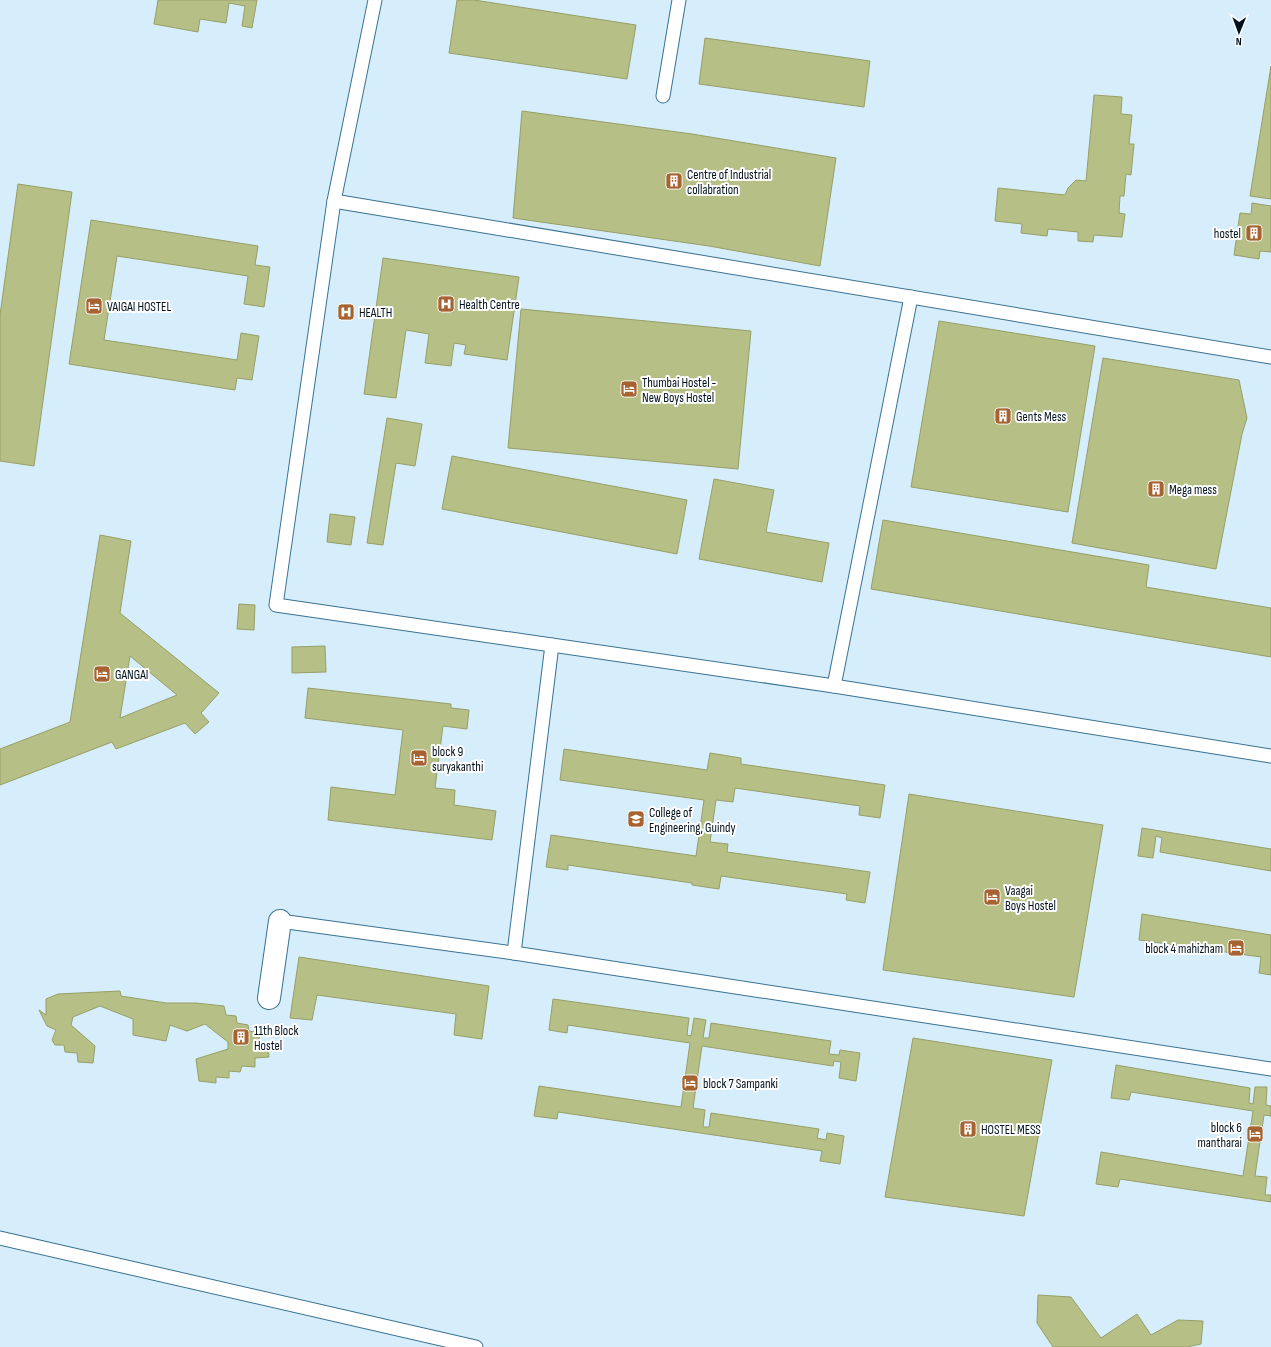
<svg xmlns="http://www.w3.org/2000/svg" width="1271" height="1347" viewBox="0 0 1271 1347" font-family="'Sofia Sans Condensed',sans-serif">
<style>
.building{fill:#b6bf85;stroke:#979f67;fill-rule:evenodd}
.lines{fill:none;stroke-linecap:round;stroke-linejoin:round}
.lane-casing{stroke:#3a7292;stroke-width:15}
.street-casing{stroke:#3a7292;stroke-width:24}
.lane{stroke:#fff;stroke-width:13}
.street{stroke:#fff;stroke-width:22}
.labels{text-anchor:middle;stroke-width:4;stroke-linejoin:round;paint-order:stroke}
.poi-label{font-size:13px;fill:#00101c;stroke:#fff;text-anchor:start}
</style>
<rect width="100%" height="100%" fill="#d6edfb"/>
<g class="building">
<path d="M158,0H257L252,28L242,26L245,6L229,3L226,23L200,19L198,32L154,24Z"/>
<path d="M457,0H474L636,25L627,79L449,53Z"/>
<path d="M705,38L870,61L864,107L699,84Z"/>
<path d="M1271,66V199L1250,196Z"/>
<path d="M1094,95L1122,97L1121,114L1132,115L1129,144H1134L1131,175L1126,174L1124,196H1120L1119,213L1125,214L1122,237L1094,235L1093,242L1078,241V232L1048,229L1047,236L1021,233L1022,224L995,221L998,188L1065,195L1068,188L1076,180L1086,181Z"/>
<path d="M522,111L692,134L836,158L820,266L709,246L513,218Z"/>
<path d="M18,184L72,192L34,466L0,461V315Z"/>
<path d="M1252,203L1271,206V252L1260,251L1259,259L1234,255L1240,213L1251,214Z"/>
<path d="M91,220L258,246L255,265L270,267L264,307L244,304L248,276L117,256L104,340L237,360L241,333L259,336L252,380L237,378L235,390L69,364Z"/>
<path d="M383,258L519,277L507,360L464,354L466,345L454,343L451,366L425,363L429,334L406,330L396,398L364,394Z"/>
<path d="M521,309L751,331L738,469L508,448Z"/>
<path d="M939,321L1095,346L1068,512L911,487Z"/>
<path d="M1103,358L1239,380L1247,418L1242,434L1216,569L1072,543Z"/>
<path d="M387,418L422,424L415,466L396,463L383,545L367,543Z"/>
<path d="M452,456L687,500L677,554L442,509Z"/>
<path d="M714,479L774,490L766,532L829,543L822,582L699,559Z"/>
<path d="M330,514L355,517L351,545L327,542Z"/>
<path d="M883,520L1149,565L1146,587L1271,608V657L871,589Z"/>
<path d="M100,535L131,541L120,613L219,693L201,713L209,722L195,734L185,723L116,749L112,742L0,785V749L70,722ZM130,656L177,695L120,718Z"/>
<path d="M239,604L255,605L254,630L237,629Z"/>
<path d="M325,646L326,672L292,673V647Z"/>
<path d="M308,688L451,704V708L469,710L467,729L443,726L435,788L455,790L454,805L496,811L492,840L328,820L331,787L395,795L403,730L305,718Z"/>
<path d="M564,749L707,770L710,753L741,758V764L885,785L880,818L859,815L860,806L735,788L733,802L716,800L710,842L728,844L727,852L870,872L865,903L846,900L847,894L721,876L719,889L692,885V883L568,865V870L546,867L551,835L696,856L704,800L560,780Z"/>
<path d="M909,794L1103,825L1074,997L883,970Z"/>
<path d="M1142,828L1271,849V871L1160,852L1162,838L1156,836L1153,858L1138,856Z"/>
<path d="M1142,914L1271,935V975L1259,973L1261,957L1139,940Z"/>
<path d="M299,957L489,986L482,1039L454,1035L456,1014L317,995L312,1020L290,1018Z"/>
<path d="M120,991L121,996L166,1003H196L224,1006L226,1015L236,1016L237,1023L248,1025L249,1031L260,1033L259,1039L256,1044L268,1046L269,1057L255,1058V1067L242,1066L240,1072L229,1071V1078L216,1077V1083L199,1081L196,1059L228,1049V1042L205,1024L187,1031L170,1025L166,1041L133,1035V1019L100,1006L73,1017L71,1025L95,1046L93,1063L78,1062L77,1053L65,1052L64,1045H55L52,1040L56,1030L47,1026L39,1010L46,1015V999L58,994Z"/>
<path d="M553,999L689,1018L687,1035L691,1036L694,1018L706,1020L703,1038H709L711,1023L831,1041L829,1054L839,1055L840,1050L860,1053L856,1081L839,1078L841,1062L834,1061L833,1066L702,1046L693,1108L705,1110L703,1127H709L711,1113L819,1129L817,1138L826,1140L827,1133L844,1136L840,1164L820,1161L822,1151L558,1112L557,1119L534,1116L539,1086L681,1107L690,1043L568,1025L567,1033L549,1030Z"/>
<path d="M913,1038L1052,1060L1024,1216L885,1197Z"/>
<path d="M1116,1065L1250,1088L1249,1103L1253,1104L1255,1087H1267L1266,1105L1271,1106V1116L1264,1115L1255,1176L1267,1177L1265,1195H1271V1202L1120,1179L1118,1187L1096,1184L1101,1152L1243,1176L1253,1111L1131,1092L1129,1100L1111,1098Z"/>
<path d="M1038,1295L1071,1297L1101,1338L1137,1314L1151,1335L1178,1320L1203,1321L1201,1344L1187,1347H1053L1037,1323Z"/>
</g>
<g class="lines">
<g class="lane-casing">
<g id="lane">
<path d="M375,0L334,201L276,605L834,686L1271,756"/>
<path d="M663,96L679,0"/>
<path d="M334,201L1271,357"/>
<path d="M834,686L911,297"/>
<path d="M280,921L514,953L1271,1069"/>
<path d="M514,953L552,645"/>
<path d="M0,1238L476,1347"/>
</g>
</g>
<g class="street-casing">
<path id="street" d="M269,998L280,921"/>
</g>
<use href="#lane" class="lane"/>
<use href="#street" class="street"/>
</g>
<defs>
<g id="building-square" transform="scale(0.9)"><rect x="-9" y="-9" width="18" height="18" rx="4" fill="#a66331" stroke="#fff"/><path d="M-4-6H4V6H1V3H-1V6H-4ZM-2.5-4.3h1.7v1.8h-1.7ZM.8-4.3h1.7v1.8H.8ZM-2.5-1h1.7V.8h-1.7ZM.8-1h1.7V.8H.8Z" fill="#fff"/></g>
<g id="hospital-square" transform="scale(0.9)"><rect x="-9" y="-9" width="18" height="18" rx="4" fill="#a66331" stroke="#fff"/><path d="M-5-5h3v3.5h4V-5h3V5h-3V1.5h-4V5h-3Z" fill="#fff"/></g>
<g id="hotel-square" transform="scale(0.9)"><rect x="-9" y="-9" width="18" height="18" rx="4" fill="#a66331" stroke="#fff"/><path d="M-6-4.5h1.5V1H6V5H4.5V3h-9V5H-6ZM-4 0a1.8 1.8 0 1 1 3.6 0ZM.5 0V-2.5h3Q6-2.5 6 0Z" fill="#fff"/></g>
<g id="university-square" transform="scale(0.9)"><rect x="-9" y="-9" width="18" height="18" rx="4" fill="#a66331" stroke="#fff"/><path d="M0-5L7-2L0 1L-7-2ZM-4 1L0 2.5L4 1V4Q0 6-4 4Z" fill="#fff"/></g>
</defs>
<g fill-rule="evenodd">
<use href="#building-square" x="674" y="181"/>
<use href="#building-square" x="1254" y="233"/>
<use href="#hospital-square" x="446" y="304"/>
<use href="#hotel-square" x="94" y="306"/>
<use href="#hospital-square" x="346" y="312"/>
<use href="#hotel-square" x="629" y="389"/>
<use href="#building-square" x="1003" y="416"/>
<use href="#building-square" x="1156" y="489"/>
<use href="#hotel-square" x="102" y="674"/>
<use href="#hotel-square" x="419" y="758"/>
<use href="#university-square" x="636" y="819"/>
<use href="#hotel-square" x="992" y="897"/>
<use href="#hotel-square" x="1236" y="948"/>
<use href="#building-square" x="241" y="1037"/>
<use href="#hotel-square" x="690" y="1083"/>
<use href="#building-square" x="968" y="1129"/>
<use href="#hotel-square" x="1255" y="1134"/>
</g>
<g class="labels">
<g class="poi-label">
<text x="687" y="179">Centre of Industrial<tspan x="687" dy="15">collabration</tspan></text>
<text x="1241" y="238" text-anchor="end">hostel</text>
<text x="459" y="309">Health Centre</text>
<text x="107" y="311">VAIGAI HOSTEL</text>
<text x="359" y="317">HEALTH</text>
<text x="642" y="387">Thumbai Hostel -<tspan x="642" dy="15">New Boys Hostel</tspan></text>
<text x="1016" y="421">Gents Mess</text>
<text x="1169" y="494">Mega mess</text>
<text x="115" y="679">GANGAI</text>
<text x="432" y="756">block 9<tspan x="432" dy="15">suryakanthi</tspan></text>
<text x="649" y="817">College of<tspan x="649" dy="15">Engineering, Guindy</tspan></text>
<text x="1005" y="895">Vaagai<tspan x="1005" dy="15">Boys Hostel</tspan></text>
<text x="1223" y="953" text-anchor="end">block 4 mahizham</text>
<text x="254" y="1035">11th Block<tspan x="254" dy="15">Hostel</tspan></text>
<text x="703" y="1088">block 7 Sampanki</text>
<text x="1242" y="1132" text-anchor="end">block 6<tspan x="1242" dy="15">mantharai</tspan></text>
<text x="981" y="1134">HOSTEL MESS</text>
</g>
</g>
<g transform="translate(1239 32) rotate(181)" stroke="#ffffff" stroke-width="3" paint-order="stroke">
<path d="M0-3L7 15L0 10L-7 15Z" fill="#00101c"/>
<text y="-6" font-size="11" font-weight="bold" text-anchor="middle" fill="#00101c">N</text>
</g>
</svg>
